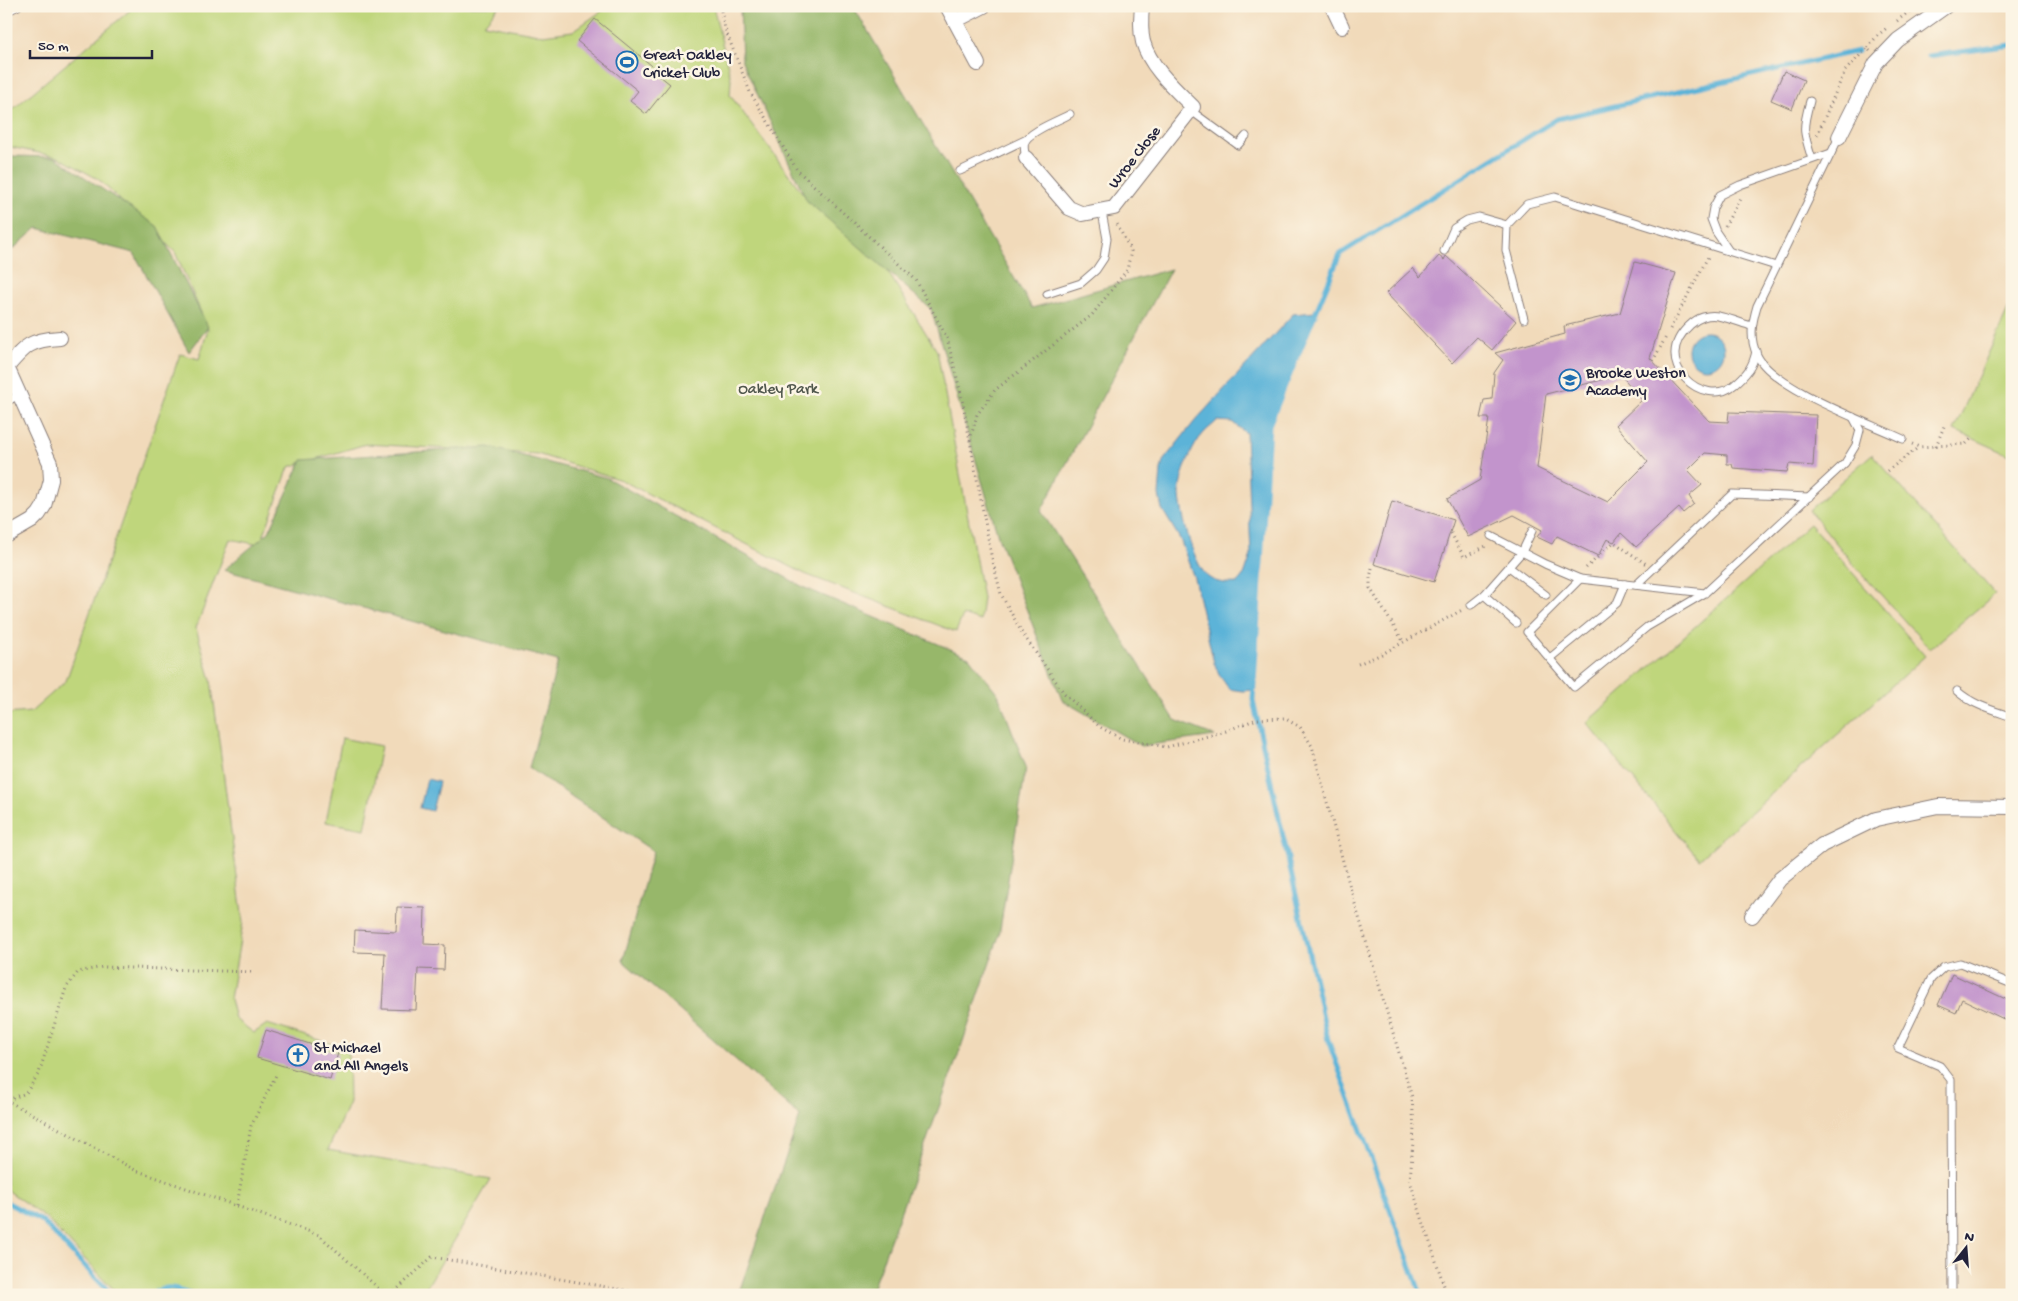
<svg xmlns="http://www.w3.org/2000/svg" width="2018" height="1301" viewBox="0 0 2018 1301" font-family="'Gochi Hand',sans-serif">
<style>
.green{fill:#bfd67b;stroke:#707c5b}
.forest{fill:#97b76b;stroke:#5c6c53}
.water{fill:#5bb3d8;stroke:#3e6a8a;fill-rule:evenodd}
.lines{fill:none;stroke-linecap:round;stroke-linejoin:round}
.stream{stroke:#5bb3d8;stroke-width:5}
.building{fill:#c294cc;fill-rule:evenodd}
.lane-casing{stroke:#8a7e7a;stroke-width:9}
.street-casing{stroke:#8a7e7a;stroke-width:16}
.path{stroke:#8a7e7a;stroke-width:3;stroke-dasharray:1 4;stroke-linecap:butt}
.lane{stroke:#fff;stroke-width:7}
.street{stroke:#fff;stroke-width:14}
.labels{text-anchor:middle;stroke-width:5;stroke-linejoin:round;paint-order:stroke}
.poi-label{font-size:16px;fill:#22223b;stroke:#fcf5e5;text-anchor:start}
.street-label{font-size:16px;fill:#22223b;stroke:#fcf5e5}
.park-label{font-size:16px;fill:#51584e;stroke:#fcf5e5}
</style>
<rect width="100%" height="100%" fill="#fcf5e5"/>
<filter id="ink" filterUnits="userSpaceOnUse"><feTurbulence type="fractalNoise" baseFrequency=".02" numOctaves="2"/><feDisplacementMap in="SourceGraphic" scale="10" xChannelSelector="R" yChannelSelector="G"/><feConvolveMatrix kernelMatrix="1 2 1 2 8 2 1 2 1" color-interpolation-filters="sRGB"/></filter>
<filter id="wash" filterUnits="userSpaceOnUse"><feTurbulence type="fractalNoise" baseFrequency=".0096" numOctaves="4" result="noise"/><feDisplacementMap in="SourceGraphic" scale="20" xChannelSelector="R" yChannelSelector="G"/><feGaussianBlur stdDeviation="1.12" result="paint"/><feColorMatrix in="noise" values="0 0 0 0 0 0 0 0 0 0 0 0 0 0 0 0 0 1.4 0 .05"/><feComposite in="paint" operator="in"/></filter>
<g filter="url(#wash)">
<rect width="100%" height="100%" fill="#f1daba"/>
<g class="green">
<path d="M135,6H499L484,24L543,35L573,31L609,6H713L731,79L730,95L804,195L883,264L937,351L983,598L980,621L963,615L956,632L805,574L621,480L537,454L366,444L289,467L260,545L230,539L196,628L211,680L243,922L230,999L235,1019L254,1033L267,1024L348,1049L349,1102L328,1150L491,1179L422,1295H192L191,1291L119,1295L47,1219L6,1189V714L31,712L66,681L180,354L199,359L208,329L175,252L98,179L58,157L6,146V115Z"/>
<path d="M2012,301V456L1954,430Z"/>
<path d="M1872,454L1995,594L1930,649L1855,566L1809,510Z"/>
<path d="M1810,524L1925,656L1699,859L1587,723Z"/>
<path d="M342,738L381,746L365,829L326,822Z"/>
</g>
<g class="forest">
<path d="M740,6H853L1032,308L1171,269L1041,511L1175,720L1215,736L1141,746L1062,700L999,539L931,309L807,201L742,61Z"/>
<path d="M6,156L55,157L157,226L208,327L189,352L134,253L37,228L6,255Z"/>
<path d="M489,447L607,478L805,588L969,657L998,694L1026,767L999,936L960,1050L870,1295H738L800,1116L623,961L653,851L529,768L558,661L224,570L269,532L302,460Z"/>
</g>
<g class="water">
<path d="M1316,312L1269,425L1253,690L1242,691L1229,689L1220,676L1214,663L1194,578L1180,539L1162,509L1159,495L1161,470L1163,461L1195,421L1293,314ZM1217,421L1232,422L1246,433L1251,555L1245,573L1237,583C1227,584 1216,583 1208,577C1193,564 1178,506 1180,486C1182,472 1193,444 1203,434C1207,429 1213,425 1217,421Z"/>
<circle cx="1706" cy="350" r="18"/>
<path d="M427,779L439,782L432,811L420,808Z"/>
</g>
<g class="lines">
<g class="stream">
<path d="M1928,56L2012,45"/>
<path d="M6,1202L42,1221L112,1295"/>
<path d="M150,1295C165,1285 175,1286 191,1295"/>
<path d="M1421,1295L1328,1040L1253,700L1269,425L1340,254L1557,119L1858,51"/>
</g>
</g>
<g id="blocks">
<g class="building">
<path d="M595,19L657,70L655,72L670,84L646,114L630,101L638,91L577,41Z"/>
<path d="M1784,71L1804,80L1792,109L1771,100Z"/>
<path d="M1439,256L1444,260L1446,256L1516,321L1492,350L1477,337L1452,363L1386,293L1413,268L1420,277Z"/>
<path d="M1635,262L1676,273L1650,358L1709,421L1728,422L1729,412L1816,415L1813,466L1789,464L1787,472L1733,468L1732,464H1727V455L1705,453L1688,470L1702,485L1689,496L1694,504L1683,513L1679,508L1636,547L1621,533L1614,542L1607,539L1598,556L1557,536L1552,544L1537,537L1542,530L1514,515L1468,537L1447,499L1480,480L1489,418H1480L1484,400L1492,399L1494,373L1503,360L1495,353L1565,334L1564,326L1620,313ZM1621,375L1642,400L1616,425L1648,462L1608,502L1537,468L1546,394Z"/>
<path d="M1392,501L1454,520L1434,582L1374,564Z"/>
<path d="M397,907L425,908L424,944L445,945L444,970L418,969L416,1010L382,1009L385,953L354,952L355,930L396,932Z"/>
<path d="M1952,974L2012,1002V1023L1962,999L1956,1013L1938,1005Z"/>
<path d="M266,1030L338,1053L330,1080L257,1058Z"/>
</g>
</g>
</g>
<g filter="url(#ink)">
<use href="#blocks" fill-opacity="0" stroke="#8a7e7a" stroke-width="1"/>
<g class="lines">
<g class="lane-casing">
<g id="lane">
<path d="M6,12L18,6"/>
<path d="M1810,101C1802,129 1803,131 1812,159"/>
<path d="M1190,110L1238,145L1246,136"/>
<path d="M1839,137L1757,306C1752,323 1749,338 1757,355C1772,388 1869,423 1903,439"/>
<path d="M1026,158C1025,153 1023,147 1025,142C1029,131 1060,120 1070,114"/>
<path d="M960,171L1025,140"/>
<path d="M1444,251L1454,228L1467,220L1479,217L1507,225"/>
<path d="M1729,251L1716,232L1711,219L1713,208L1720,195L1740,185L1831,153"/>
<path d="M1047,294L1081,283L1096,270L1104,258L1107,239L1102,212"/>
<path d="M1524,319L1506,250L1507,225L1527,204L1555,197L1776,266"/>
<path d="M1751,326C1741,323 1729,318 1718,316C1708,314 1697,318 1690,325C1648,362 1704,410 1734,385C1746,375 1753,367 1756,351"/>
<path d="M6,402L19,395"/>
<path d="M1491,536L1545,564L1580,579"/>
<path d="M1509,567L1546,595"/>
<path d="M1636,585L1732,494L1809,497"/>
<path d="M1705,593L1580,579L1527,632L1574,687L1647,627L1705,593L1845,463L1856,445L1860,430L1853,417"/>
<path d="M1484,595L1516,623"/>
<path d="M1471,605L1484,595L1522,552L1532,531"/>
<path d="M1550,658L1617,603L1625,584"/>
<path d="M1957,691C1973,705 1992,710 2012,717"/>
<path d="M1952,1295L1951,1080L1940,1066L1898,1048L1931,979L1944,967L1960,963L2012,984"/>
</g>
</g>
<g class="street-casing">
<g id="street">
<path d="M947,6L978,64"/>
<path d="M1332,6L1342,27"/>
<path d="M955,21L984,6"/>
<path d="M1839,137L1876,63L1898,40L1946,6"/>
<path d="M1026,158L1069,208L1083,214L1114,208L1193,107C1175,89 1150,67 1143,42C1140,30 1141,18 1142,6"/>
<path d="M6,536L32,521L39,514L44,506L51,480L50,463L7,367C26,345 30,340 60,338"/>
<path d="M1752,916L1780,879L1822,845L1876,819L1938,806L2012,807"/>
</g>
</g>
<g class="path">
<path d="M720,6L725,29L750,92L797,170L916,280L947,338L962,398L991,554L1001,594L1022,633L1064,693L1100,727L1122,739L1167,747L1226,731L1257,719L1284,718L1300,727L1312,746L1348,880L1412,1097L1414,1128L1410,1181L1447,1295"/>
<path d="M1897,21L1916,6"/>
<path d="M1870,51L1867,48L1878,35L1888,27"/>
<path d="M1817,135L1845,71L1867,48"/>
<path d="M1725,226L1740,198"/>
<path d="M1670,329L1709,255"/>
<path d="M1653,361L1667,335"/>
<path d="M970,440L977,415L995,390L1092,315L1127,270L1131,251L1117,224"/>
<path d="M1912,444L1919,447L1966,444L1972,438"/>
<path d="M1936,446L1945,424"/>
<path d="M1887,471L1919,447"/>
<path d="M1451,533L1464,557L1488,545"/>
<path d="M1372,568L1370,578V588L1403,641"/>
<path d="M1586,568L1614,542L1646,564"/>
<path d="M1358,664L1382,654L1462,610"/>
<path d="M6,1100L135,1170L319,1235L386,1295"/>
<path d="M8,1100L26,1093L39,1073L66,988L78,972L103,967L253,972"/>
<path d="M237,1205L251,1126L276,1075"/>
<path d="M391,1295L432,1257L653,1295"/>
</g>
<use href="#lane" class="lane"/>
<use href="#street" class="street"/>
</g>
</g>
<defs>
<g id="stadium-ring" transform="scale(1.125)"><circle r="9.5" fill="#fcf5e5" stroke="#1f6fb2" stroke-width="1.5"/><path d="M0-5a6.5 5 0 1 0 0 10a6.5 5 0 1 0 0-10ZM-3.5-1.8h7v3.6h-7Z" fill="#1f6fb2"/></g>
<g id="school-ring" transform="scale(1.125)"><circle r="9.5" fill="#fcf5e5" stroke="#1f6fb2" stroke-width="1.5"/><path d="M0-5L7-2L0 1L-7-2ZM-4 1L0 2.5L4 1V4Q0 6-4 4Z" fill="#1f6fb2"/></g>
<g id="church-ring" transform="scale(1.125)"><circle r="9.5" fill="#fcf5e5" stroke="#1f6fb2" stroke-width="1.5"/><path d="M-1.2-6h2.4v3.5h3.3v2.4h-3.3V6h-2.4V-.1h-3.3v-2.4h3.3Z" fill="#1f6fb2"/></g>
</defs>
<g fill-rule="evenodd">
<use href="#stadium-ring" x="627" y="62"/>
<use href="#school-ring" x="1570" y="380"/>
<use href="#church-ring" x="298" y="1055"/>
</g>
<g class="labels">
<g class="poi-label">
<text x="643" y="59">Great Oakley<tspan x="643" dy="18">Cricket Club</tspan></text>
<text x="1586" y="377">Brooke Weston<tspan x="1586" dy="18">Academy</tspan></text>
<text x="314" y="1052">St Michael<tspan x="314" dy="18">and All Angels</tspan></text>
</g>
<g class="street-label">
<text transform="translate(1133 156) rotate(-52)" y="6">Wroe Close</text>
</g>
<g class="park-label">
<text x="778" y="393">Oakley Park</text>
</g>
</g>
<rect width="2018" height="1301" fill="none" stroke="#fcf5e5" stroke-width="25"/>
<g transform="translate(1966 1248) rotate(17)" stroke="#fcf5e5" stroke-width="4" paint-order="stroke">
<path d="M0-4L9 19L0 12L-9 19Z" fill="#22223b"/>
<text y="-8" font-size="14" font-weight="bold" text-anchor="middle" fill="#22223b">N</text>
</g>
<path d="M30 50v8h122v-8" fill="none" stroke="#22223b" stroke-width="2.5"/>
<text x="38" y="50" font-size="15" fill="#22223b" stroke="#fcf5e5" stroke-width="4" paint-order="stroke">50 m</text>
</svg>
